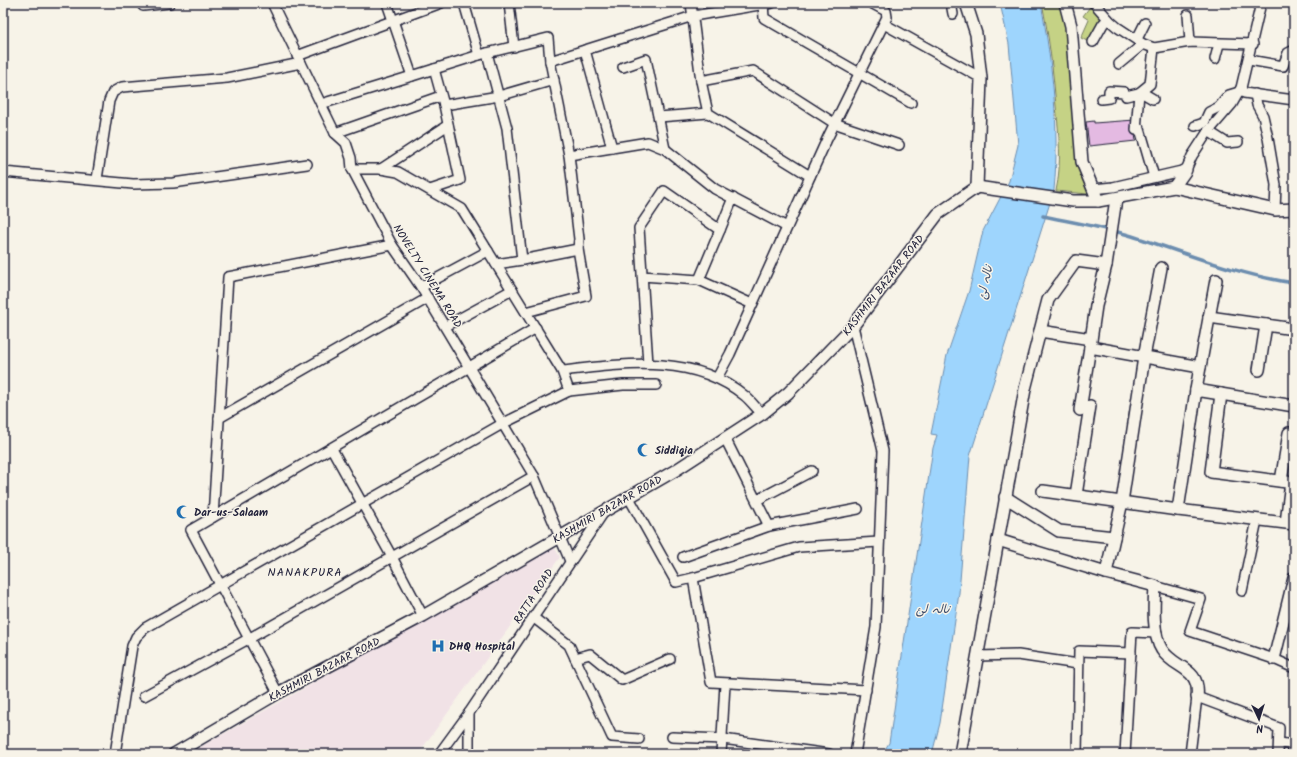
<svg xmlns="http://www.w3.org/2000/svg" width="1297" height="757" viewBox="0 0 1297 757" font-family="Kalam,'Playpen Sans Arabic',sans-serif">
<style>
.built{fill:#f1e2e6}
.green{fill:#c5d285;stroke:#747a60}
.water{fill:#9ed5fd;stroke:#6c8daf}
.lines{fill:none;stroke-linecap:round;stroke-linejoin:round}
.stream{stroke:#6c8daf;stroke-width:3.5}
.building{fill:#e4bae2;stroke:#22223b}
.minor-casing{stroke:#22223b;stroke-width:12}
.tertiary-casing{stroke:#22223b;stroke-width:14}
.minor{stroke:#f7f3e8;stroke-width:9}
.tertiary{stroke:#f7f3e8;stroke-width:11}
.labels{text-anchor:middle;stroke-width:3;stroke-linejoin:round;paint-order:stroke}
.street-label{font-size:11px;fill:#22223b;stroke:#f7f3e8}
.poi-label{font-size:11px;font-weight:bold;fill:#22223b;stroke:#f7f3e8;text-anchor:start}
.water-label{font-size:12px;font-style:italic;fill:#414f6c;stroke:#f7f3e8}
.neighbourhood-label{font-size:12px;letter-spacing:1px;fill:#22223b;stroke:#f7f3e8}
</style>
<rect width="100%" height="100%" fill="#f7f3e8"/>
<filter id="ink" filterUnits="userSpaceOnUse"><feTurbulence type="fractalNoise" baseFrequency=".025" numOctaves="2"/><feDisplacementMap in="SourceGraphic" scale="8" xChannelSelector="R" yChannelSelector="G"/><feConvolveMatrix kernelMatrix="1 2 1 2 8 2 1 2 1" color-interpolation-filters="sRGB"/></filter>
<g filter="url(#ink)">
<path class="built" d="M554,547L560,557L418,754H188Z"/>
<g class="green">
<path d="M1042,3H1062L1067,22L1075,122V145L1088,194L1056,191C1062,163 1059,134 1056,106C1053,71 1049,37 1042,3Z"/>
<path d="M1092,4L1105,17L1091,43L1081,38L1089,20L1083,16Z"/>
</g>
<path class="water" d="M1000,3H1041C1052,65 1060,128 1054,190L970,456L959,593L940,723L932,754H882L889,743L933,448L937,435L931,434L947,355L969,291L983,231L1009,181L1018,145L1009,44Z"/>
<g class="lines">
<path class="stream" d="M1043,216C1072,222 1103,227 1132,236C1186,253 1238,275 1294,283"/>
</g>
<path class="building" d="M1135,120L1134,127L1136,141L1089,146L1086,122L1094,121V123Z"/>
<g class="lines">
<g class="minor-casing">
<g id="minor">
<path d="M141,3L143,6L170,3"/>
<path d="M272,3L335,133L346,143L351,158L352,169L392,245L421,287L534,476L570,561"/>
<path d="M387,3L412,76L479,55L548,38L550,61L693,16L772,3"/>
<path d="M464,3L479,55"/>
<path d="M509,3L514,47"/>
<path d="M691,3L701,81"/>
<path d="M763,3L764,18L911,103"/>
<path d="M951,3L953,14"/>
<path d="M1094,3L1110,21L1117,27L1143,44L1154,48L1190,42L1253,44"/>
<path d="M1188,15L1190,42"/>
<path d="M884,24L981,78"/>
<path d="M1137,39L1145,23"/>
<path d="M1093,42L1103,24L1108,19"/>
<path d="M1154,48L1150,84L1139,93L1136,130L1140,129L1154,177"/>
<path d="M585,50L612,148"/>
<path d="M487,53L507,128L522,260L496,264"/>
<path d="M297,56L441,3"/>
<path d="M1215,59L1219,44"/>
<path d="M1249,60L1283,66L1288,53L1294,50"/>
<path d="M1119,64L1143,44"/>
<path d="M434,69L444,105L499,96L554,80"/>
<path d="M1241,88L1244,93L1294,100"/>
<path d="M1141,92L1153,99"/>
<path d="M1255,94L1257,105L1263,116L1268,138L1276,185L1275,210"/>
<path d="M1101,99L1109,98V91L1124,92L1126,96L1139,93"/>
<path d="M321,104L412,76"/>
<path d="M659,117L708,113"/>
<path d="M1195,126L1204,123L1209,112L1219,107L1229,95L1239,92"/>
<path d="M1208,131L1227,143L1238,142"/>
<path d="M335,133L441,96"/>
<path d="M665,149L715,189L787,227"/>
<path d="M569,155L648,142L665,149L646,59L623,67"/>
<path d="M352,169H381L398,172L462,209L562,371C623,364 693,353 745,396C751,401 756,408 762,414"/>
<path d="M381,169L448,125"/>
<path d="M3,172L133,184L173,183L307,164"/>
<path d="M810,176L708,113L701,81L753,71L834,123L899,145"/>
<path d="M97,179L109,101L113,92L122,87L227,78L301,63"/>
<path d="M1093,189L1113,187L1186,170L1192,156L1207,133L1232,104L1241,88L1261,3"/>
<path d="M430,190L460,180L444,105"/>
<path d="M720,230L733,198"/>
<path d="M522,260L578,249L579,239L569,155L550,61"/>
<path d="M642,276L699,280L720,230L664,191L639,228L648,364"/>
<path d="M699,280L752,304"/>
<path d="M421,287L488,251"/>
<path d="M526,312L586,296L578,249"/>
<path d="M446,326L512,290"/>
<path d="M853,326L883,451L876,627L855,754"/>
<path d="M717,378L730,354L827,139L887,17L886,11L871,3"/>
<path d="M569,391L623,385H656"/>
<path d="M219,418L428,298"/>
<path d="M725,438L769,526"/>
<path d="M332,449L392,557L423,616"/>
<path d="M628,496L676,582L693,578"/>
<path d="M757,500L812,471"/>
<path d="M213,517L228,277L392,245"/>
<path d="M1285,523L1290,482"/>
<path d="M683,557L769,526L858,509"/>
<path d="M1155,586L1201,599L1190,631L1274,659L1294,668"/>
<path d="M1242,591L1257,520"/>
<path d="M534,618L569,645L612,737L639,739"/>
<path d="M977,656L1018,655L1078,664"/>
<path d="M575,658L590,654L622,680L670,659"/>
<path d="M866,690L711,682L693,578L799,547L879,542"/>
<path d="M278,693L191,530L536,328"/>
<path d="M144,696L250,638L534,476"/>
<path d="M672,737L723,739L829,754"/>
<path d="M1279,743L1294,745"/>
<path d="M115,754L132,646L136,637L145,628L502,424L569,391L562,371"/>
<path d="M439,754L469,713L604,512"/>
<path d="M469,754V713"/>
<path d="M721,754L725,684"/>
<path d="M1077,754L1079,651L1131,653"/>
<path d="M1125,754L1132,632L1157,633"/>
<path d="M1190,754L1197,697L1279,728L1278,754"/>
</g>
</g>
<g class="tertiary-casing">
<g id="tertiary">
<path d="M966,3L976,34L981,78L977,187"/>
<path d="M1065,3L1071,26L1082,162L1098,201"/>
<path d="M977,187L1073,201H1098L1174,187L1275,210L1294,209"/>
<path d="M1174,187L1186,170"/>
<path d="M1106,265L1096,306L1090,347L1200,367L1196,390L1294,406"/>
<path d="M1161,268L1144,357L1122,502L1106,573L1155,586C1154,604 1152,635 1162,650C1174,669 1201,667 1197,697"/>
<path d="M1209,317L1294,329"/>
<path d="M1040,331L1091,339"/>
<path d="M1200,367L1216,280"/>
<path d="M1259,370L1266,325"/>
<path d="M1196,390L1178,510L1294,524"/>
<path d="M1221,394L1211,472L1294,483"/>
<path d="M1080,410L1090,347"/>
<path d="M1281,481L1289,433"/>
<path d="M1043,491L1178,510"/>
<path d="M1076,495L1090,406"/>
<path d="M1005,497L1059,531L1114,537"/>
<path d="M998,540L1106,573"/>
<path d="M1274,659L1294,578"/>
<path d="M174,754L278,693L423,616L676,470L762,414L788,393L853,326L938,214L977,187"/>
<path d="M960,754L1025,389L1048,300L1076,261L1106,265L1116,199"/>
</g>
</g>
<use href="#minor" class="minor"/>
<use href="#tertiary" class="tertiary"/>
</g>
</g>
<defs>
<g id="mosque-bare" transform="scale(1.08)"><path d="M3.5-4.9A6 6 0 1 0 3.5 4.9A5 5 0 1 1 3.5-4.9Z" fill="#1f6fb2" stroke="#f7f3e8" stroke-width="2.5" paint-order="stroke"/></g>
<g id="hospital-bare" transform="scale(1.08)"><path d="M-5-5h3v3.5h4V-5h3V5h-3V1.5h-4V5h-3Z" fill="#1f6fb2" stroke="#f7f3e8" stroke-width="2.5" paint-order="stroke"/></g>
</defs>
<g fill-rule="evenodd">
<use href="#mosque-bare" x="644" y="450"/>
<use href="#mosque-bare" x="183" y="512"/>
<use href="#hospital-bare" x="438" y="646"/>
</g>
<g class="labels">
<g class="street-label">
<text transform="translate(428 276) rotate(58)" y="4">NOVELTY CINEMA ROAD</text>
<text transform="translate(883 285) rotate(-52)" y="4">KASHMIRI BAZAAR ROAD</text>
<text transform="translate(607 509) rotate(-30)" y="4">KASHMIRI BAZAAR ROAD</text>
<text transform="translate(533 596) rotate(-57)" y="4">RATTA ROAD</text>
<text transform="translate(324 669) rotate(-28)" y="4">KASHMIRI BAZAAR ROAD</text>
</g>
<g class="poi-label">
<text x="655" y="454">Siddiqia</text>
<text x="194" y="516">Dar-us-Salaam</text>
<text x="449" y="650">DHQ Hospital</text>
</g>
<g class="water-label">
<text transform="translate(985 282) rotate(-78)" y="4">نالہ لئ</text>
<text x="933" y="613">نالہ لئ</text>
</g>
<g class="neighbourhood-label">
<text x="305" y="576">NANAKPURA</text>
</g>
</g>
<rect width="1297" height="757" fill="none" stroke="#f7f3e8" stroke-width="16"/>
<rect x="8" y="8" width="1281" height="741" fill="none" stroke="#22223b" stroke-width="1.5" filter="url(#ink)"/>
<g transform="translate(1259 719) rotate(176)" stroke="#f7f3e8" stroke-width="3" paint-order="stroke">
<path d="M0-3L7 15L0 10L-7 15Z" fill="#22223b"/>
<text y="-6" font-size="11" font-weight="bold" text-anchor="middle" fill="#22223b">N</text>
</g>
</svg>
